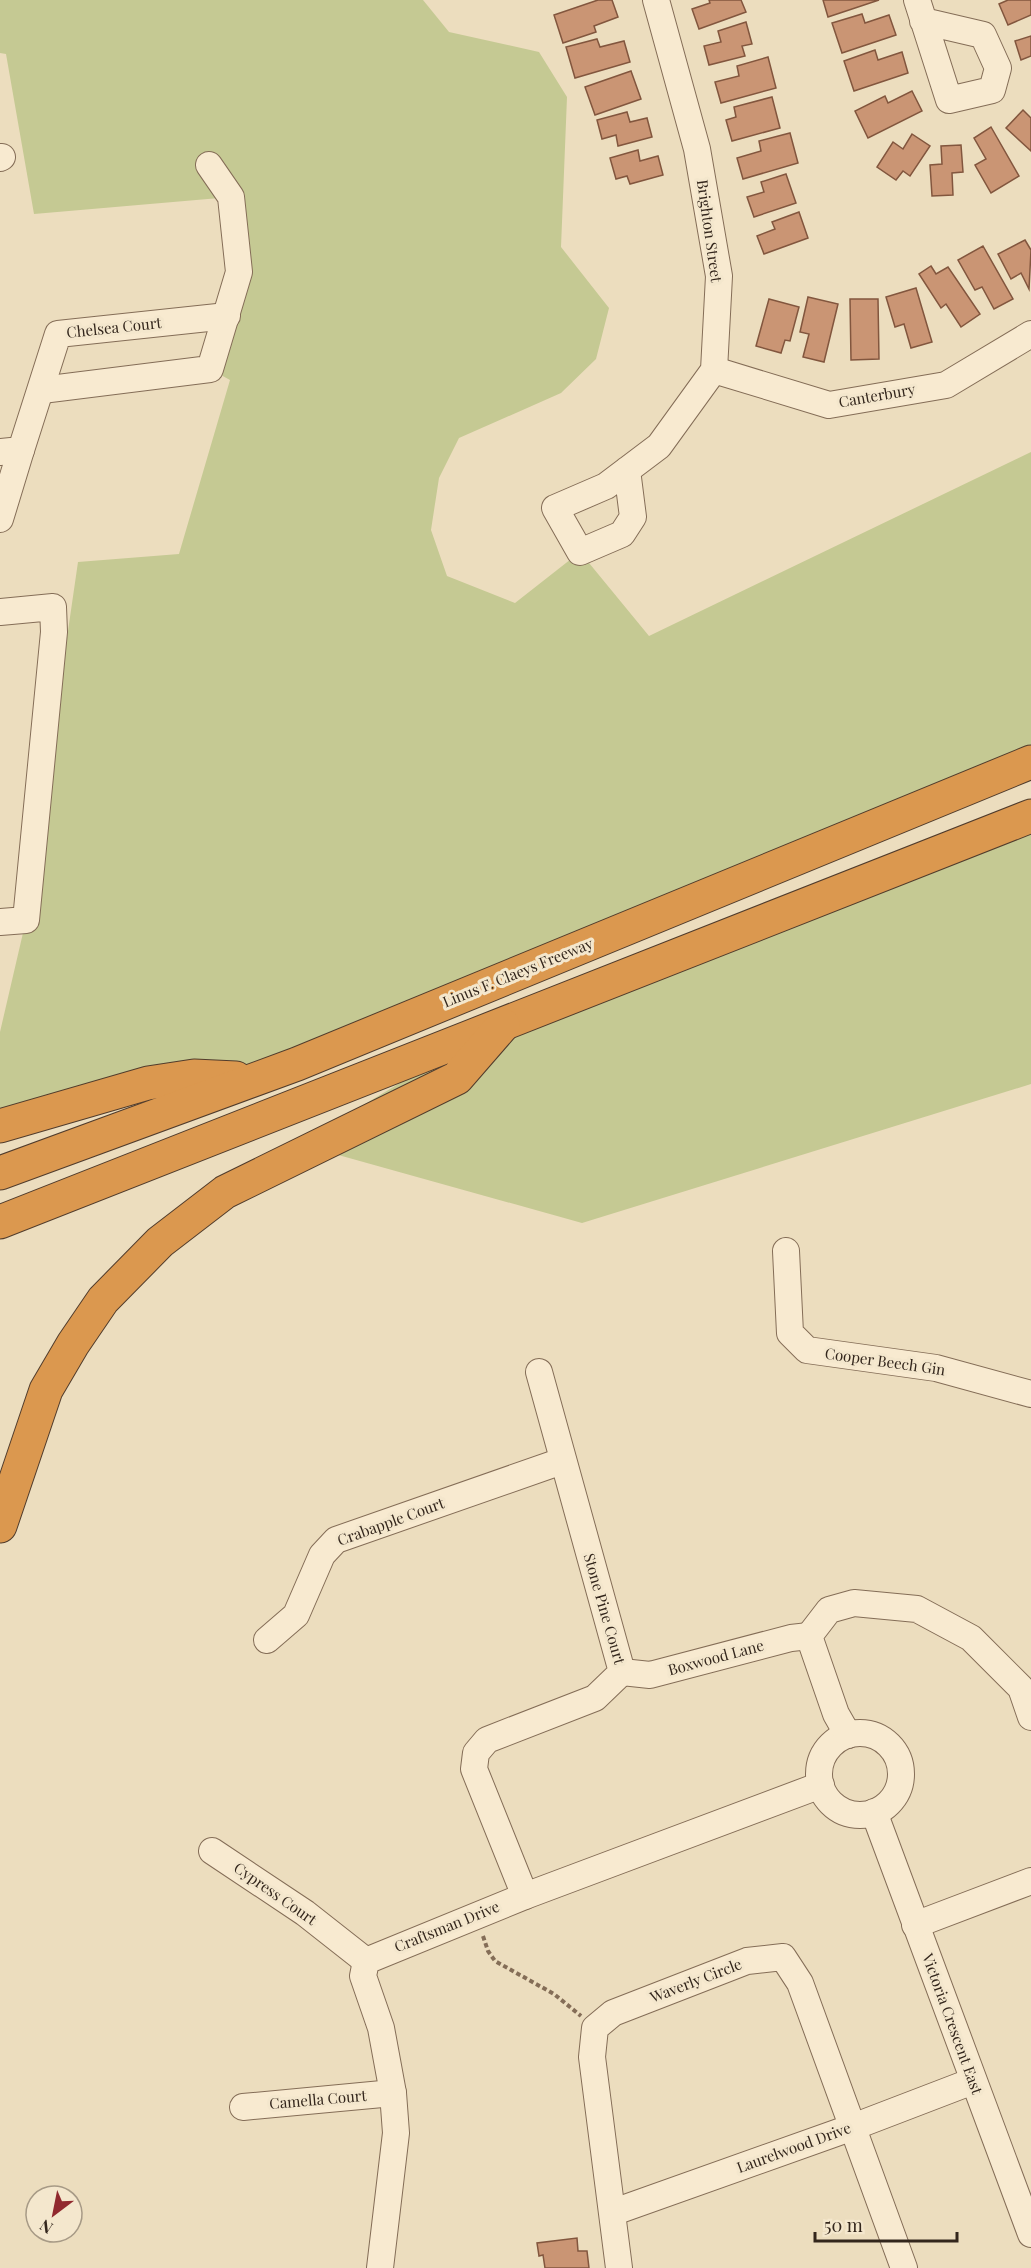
<svg xmlns="http://www.w3.org/2000/svg" width="1031" height="2268" viewBox="0 0 1031 2268" font-family="'Playfair Display',serif">
<style>
.green{fill:#c5c993}
.building{fill:#ca9574;stroke:#82563e;stroke-width:1.5}
.lines{fill:none;stroke-linecap:round;stroke-linejoin:round}
.minor-casing{stroke:#846d57;stroke-width:28}
.highway-casing{stroke:#513c2c;stroke-width:35}
.path{stroke:#846d57;stroke-width:4;stroke-dasharray:4.5 3;stroke-linecap:butt}
.minor{stroke:#f8ead0;stroke-width:26}
.highway{stroke:#db984f;stroke-width:33}
.labels{text-anchor:middle;stroke-width:6;stroke-linejoin:round;paint-order:stroke}
.street-label{font-size:15px;fill:#33261c;stroke:#f4e7cd}
</style>
<rect width="100%" height="100%" fill="#ecddbe"/>
<g class="green">
<path d="M0,0H423L449,32L539,52L567,97L561,247L609,308L596,359L561,393L459,438L439,478L431,530L447,576L515,603L580,552L649,636L1031,452V762L297,1064L0,1126V1032L26,920L78,562L179,554L230,380L210,369L227,316L231,197L34,214L6,54L0,53Z"/>
<path d="M1031,816V1084L582,1223L299,1144L509,1017Z"/>
</g>
<g class="building">
<path d="M598,0H612L618,17L594,26L596,32L563,43L554,15Z"/>
<path d="M709,0H741L746,12L699,29L692,9L710,3Z"/>
<path d="M823,0H879L828,17Z"/>
<path d="M1008,0H1031V15L1008,25L999,4Z"/>
<path d="M862,14L865,23L889,15L896,35L842,53L832,23Z"/>
<path d="M746,22L752,44L742,46L745,56L709,65L704,46L721,42L718,31Z"/>
<path d="M1031,36V56L1021,60L1015,41Z"/>
<path d="M597,39L600,47L624,41L630,62L575,78L566,47Z"/>
<path d="M875,50L878,60L902,52L908,73L854,91L844,61Z"/>
<path d="M768,57L776,88L721,103L715,82L739,76L737,66Z"/>
<path d="M631,71L641,99L595,115L585,87Z"/>
<path d="M912,91L922,111L868,138L855,111L885,96L888,103Z"/>
<path d="M772,97L780,128L732,141L726,120L736,117L734,107Z"/>
<path d="M1023,110L1031,118V151L1006,128Z"/>
<path d="M627,112L630,122L647,118L652,137L618,146L616,135L602,139L597,120Z"/>
<path d="M991,127L1019,176L991,193L975,165L986,159L974,138Z"/>
<path d="M790,133L798,163L743,179L737,158L761,151L759,141Z"/>
<path d="M912,134L930,146L910,176L903,171L896,180L877,167L893,142L903,149Z"/>
<path d="M961,145L963,172L952,173L953,195L932,196L930,165L942,164L941,146Z"/>
<path d="M638,150L640,161L658,156L663,175L630,184L627,176L616,179L610,158Z"/>
<path d="M786,174L796,203L754,217L747,197L764,192L761,182Z"/>
<path d="M799,212L808,238L764,254L757,236L775,229L772,222Z"/>
<path d="M1025,240L1031,250L1029,289L1021,273L1011,279L998,254Z"/>
<path d="M983,246L1013,299L994,309L982,287L975,290L958,260Z"/>
<path d="M931,266L936,274L948,267L980,314L961,327L946,304L941,308L919,274Z"/>
<path d="M916,288L932,342L911,348L904,324L895,327L886,297Z"/>
<path d="M808,297L838,304L824,362L803,357L809,334L800,332Z"/>
<path d="M769,299L799,307L790,341L785,340L781,353L756,346Z"/>
<path d="M850,299H878L879,359L851,360Z"/>
<path d="M577,2238L578,2251H587L589,2268H545L543,2255L539,2256L537,2243Z"/>
</g>
<g class="lines">
<g class="minor-casing">
<g id="minor">
<path d="M917,0L949,100L992,90L998,68L983,35L923,21"/>
<path d="M0,158L2,157"/>
<path d="M714,370L829,405L946,385L1031,334"/>
<path d="M42,390L210,369L239,272L231,197L209,165"/>
<path d="M0,452L21,450L58,334L227,316"/>
<path d="M627,470L633,517L622,534L580,552L555,508L606,486L659,446L714,370L719,276L697,149L656,0"/>
<path d="M0,519L21,450"/>
<path d="M0,612L53,607L54,632L26,920L0,922"/>
<path d="M786,1251L790,1333L807,1350L936,1368L1031,1394"/>
<path d="M267,1640L296,1615L322,1555L336,1540L562,1461"/>
<path d="M622,1672L650,1675L791,1638L809,1636"/>
<circle cx="860" cy="1774" r="41"/>
<path d="M848,1735L836,1714L809,1636L829,1610L854,1603L917,1609L971,1638L1021,1688L1031,1717"/>
<path d="M874,1812L1031,2234"/>
<path d="M212,1851L305,1913L366,1961"/>
<path d="M525,1896L474,1769L476,1753L487,1740L595,1698L622,1672L539,1372"/>
<path d="M915,1925L1031,1881"/>
<path d="M243,2107L393,2093"/>
<path d="M614,2212L853,2127L973,2081"/>
<path d="M380,2268L396,2133L393,2093L381,2028L363,1976L366,1961L525,1896L821,1785"/>
<path d="M619,2268L592,2057L595,2028L613,2013L747,1961L783,1957L800,1983L904,2268"/>
</g>
</g>
<g class="highway-casing">
<g id="highway">
<path d="M0,1126L148,1083L194,1076L236,1078"/>
<path d="M0,1173L297,1064L1031,762"/>
<path d="M0,1222L1031,816"/>
<path d="M0,1526L46,1390L73,1344L103,1300L160,1242L225,1192L457,1078L503,1025"/>
</g>
</g>
<path class="path" d="M483,1936L488,1951L495,1961L554,1994L581,2016"/>
<use href="#minor" class="minor"/>
<use href="#highway" class="highway"/>
</g>
<g class="labels">
<g class="street-label">
<text transform="translate(709 231) rotate(82)" y="5">Brighton Street</text>
<text transform="translate(114 328) rotate(-6)" y="5">Chelsea Court</text>
<text transform="translate(877 396) rotate(-10)" y="5">Canterbury</text>
<text transform="translate(518 973) rotate(-22)" y="5">Linus F. Claeys Freeway</text>
<text transform="translate(885 1362) rotate(8)" y="5">Cooper Beech Gin</text>
<text transform="translate(391 1522) rotate(-20)" y="5">Crabapple Court</text>
<text transform="translate(604 1609) rotate(74)" y="5">Stone Pine Court</text>
<text transform="translate(716 1658) rotate(-15)" y="5">Boxwood Lane</text>
<text transform="translate(275 1894) rotate(35)" y="5">Cypress Court</text>
<text transform="translate(447 1927) rotate(-22)" y="5">Craftsman Drive</text>
<text transform="translate(696 1981) rotate(-21)" y="5">Waverly Circle</text>
<text transform="translate(952 2024) rotate(70)" y="5">Victoria Crescent East</text>
<text transform="translate(318 2100) rotate(-5)" y="5">Camella Court</text>
<text transform="translate(794 2148) rotate(-20)" y="5">Laurelwood Drive</text>
</g>
</g>
<g transform="translate(54 2214) rotate(212)"><circle r="28" fill="#f4e7cd" stroke="#a79a86" stroke-width="1.5"/>
<path d="M0-4.5L10 22L0 15L-10 22Z" fill="#91292e"/>
<text y="-9" font-size="16" font-weight="bold" text-anchor="middle" fill="#33261c">N</text>
</g>
<path d="M815 2232v9h142v-9" fill="none" stroke="#33261c" stroke-width="3"/>
<text x="824" y="2232" font-size="18" fill="#33261c" stroke="#f4e7cd" stroke-width="4.5" paint-order="stroke">50 m</text>
</svg>
